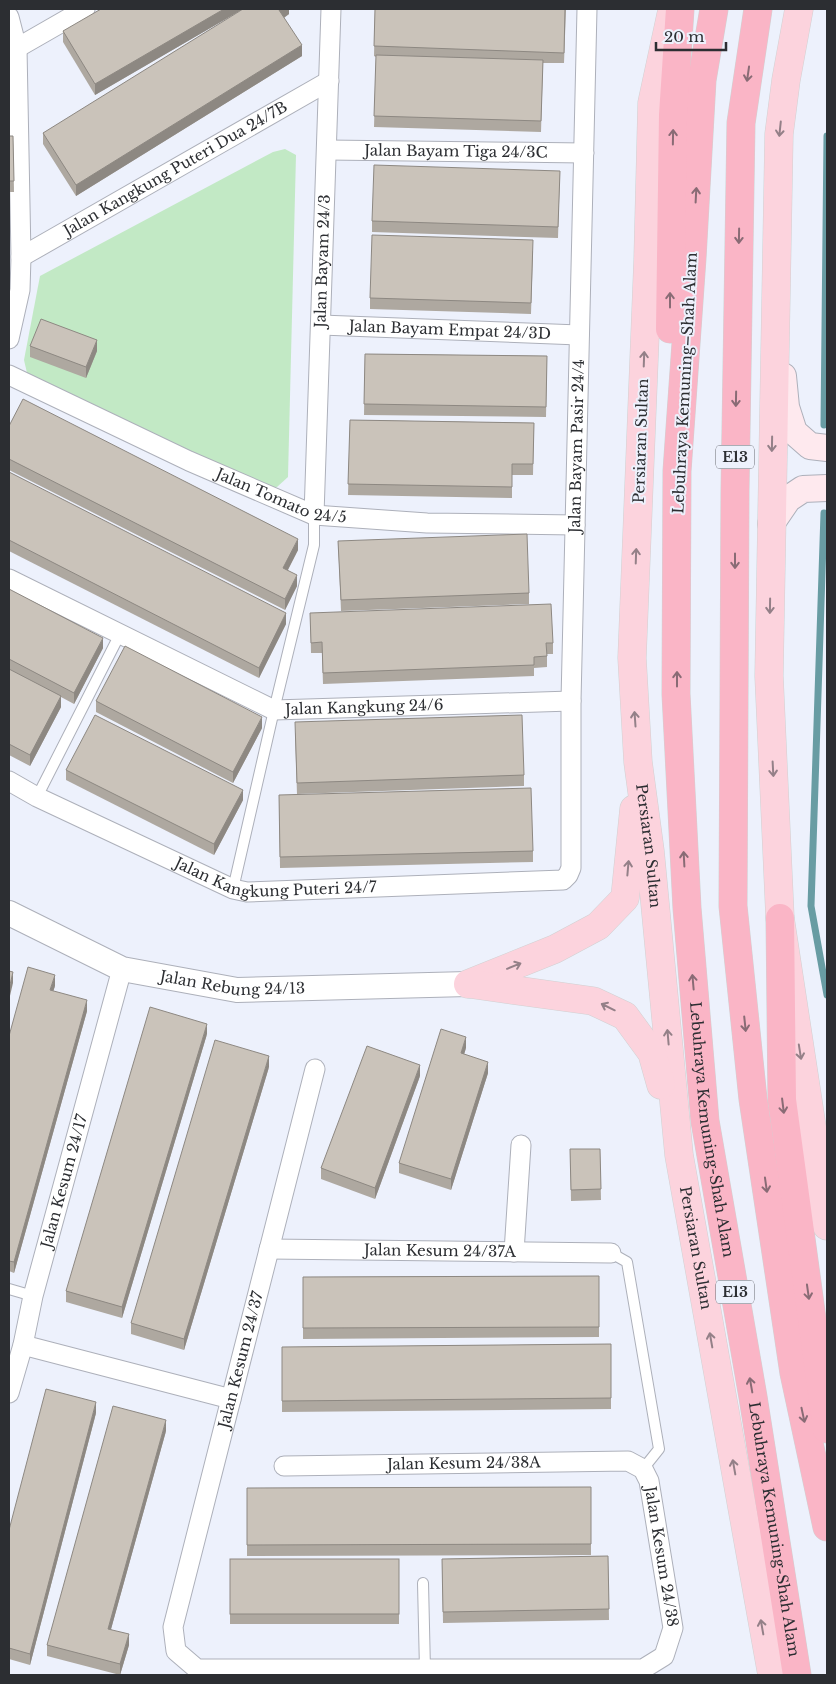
<svg xmlns="http://www.w3.org/2000/svg" width="836" height="1684" viewBox="0 0 836 1684" font-family="'Libre Baskerville',serif">
<style>
.green{fill:#c2e9c5}
.lines{fill:none;stroke-linecap:round;stroke-linejoin:round}
.stream{stroke:#689ca3;stroke-width:7}
.service-casing{stroke:#adb0ba;stroke-width:12}
.minor-casing{stroke:#adb0ba;stroke-width:21}
.tertiary-casing{stroke:#adb0ba;stroke-width:26}
.secondary-casing{stroke:#adb0ba;stroke-width:28}
.primary-casing{stroke:#d1d1d2;stroke-width:29}
.motorway-casing{stroke:#d1d1d2;stroke-width:29}
.service{stroke:#fff;stroke-width:10}
.minor{stroke:#fff;stroke-width:19}
.tertiary{stroke:#fff;stroke-width:24}
.secondary{stroke:#fee9ee;stroke-width:26}
.primary{stroke:#fcd3dd;stroke-width:28}
.motorway{stroke:#fab5c6;stroke-width:28}
.wall{fill:#aea8a0}
.shaded-wall{fill:#8d8882}
.building{fill:#cac3ba;stroke:#8d8882}
.oneway{stroke:#896b75}
.oneway2{stroke:#948088}
.labels{text-anchor:middle;stroke-width:4;stroke-linejoin:round;paint-order:stroke}
.shield{fill:#edf1fc;stroke:#66686f;stroke-width:1}
.shield-label{font-size:14px;font-weight:bold;fill:#2c2e32}
.street-label{font-size:15px;fill:#2c2e32;stroke:#edf1fc}
</style>
<rect width="100%" height="100%" fill="#edf1fc"/>
<path class="green" d="M285,149L296,155L288,477L277,487L262,488L39,381L27,373L24,360L40,276L273,152Z"/>
<g class="lines">
<g class="stream">
<path d="M824,425L827,136"/>
<path d="M824,513L811,906L827,995"/>
</g>
<g class="service-casing">
<g id="service">
<path d="M37,797L120,634"/>
<path d="M233,889L274,710L314,545V515"/>
<path d="M611,1253L627,1262L659,1449L643,1469"/>
<path d="M9,1289L33,1296"/>
<path d="M423,1583L425,1670"/>
</g>
</g>
<g class="minor-casing">
<g id="minor">
<path d="M9,17L17,48L21,257L20,290L9,339"/>
<path d="M17,48L85,9"/>
<path id="s1" d="M327,150L584,153"/>
<path id="s2" d="M21,257L329,81"/>
<path id="s3" d="M321,325L579,335"/>
<path id="s4" d="M9,375L189,461L314,515L427,523L575,525"/>
<path id="s5" d="M314,515L331,9"/>
<path id="s6" d="M9,579L274,710L571,701"/>
<path id="s7" d="M9,781L37,797L233,889L247,892L563,880L568,875L571,868V701L587,9"/>
<path id="s8" d="M269,1249L611,1253"/>
<path d="M514,1252L521,1145"/>
<path d="M23,1345L231,1399"/>
<path id="s9" d="M9,1393L23,1345L33,1296L122,969"/>
<path id="s10" d="M284,1466L628,1461L643,1469L649,1481L673,1628L664,1656L643,1669H197L176,1651L173,1627L315,1069"/>
</g>
</g>
<g class="tertiary-casing">
<g id="tertiary">
<path id="s11" d="M9,913L122,969L237,990L468,984"/>
</g>
</g>
<g class="secondary-casing">
<g id="secondary">
<path d="M783,376L786,407L794,432L810,446L827,448"/>
<path d="M771,524L788,499L803,489L827,488"/>
</g>
</g>
<g class="primary-casing">
<g id="primary">
<path d="M799,9L786,80L779,134L769,676L780,918L827,1226"/>
<path id="s12" d="M671,15L652,103L648,260L632,658L638,762L650,851L679,1155L772,1675"/>
<path d="M468,984L555,949L598,926L625,898L634,809"/>
<path d="M470,984L593,1001L625,1016L652,1053L661,1085"/>
</g>
</g>
<g class="motorway-casing">
<g id="motorway">
<path id="s13" d="M714,9L702,80L692,258L677,471L676,694L687,908L705,1121L753,1397L797,1675"/>
<path d="M758,9L741,123L735,491L733,906L753,1099L794,1373L827,1527"/>
<path d="M670,329L673,115L680,9"/>
<path d="M780,918L782,1100L827,1429"/>
</g>
</g>
<use href="#service" class="service"/>
<use href="#minor" class="minor"/>
<use href="#tertiary" class="tertiary"/>
<use href="#secondary" class="secondary"/>
<use href="#primary" class="primary"/>
<use href="#motorway" class="motorway"/>
</g>
<g class="wall">
<path d="M243,9L95,95L63,42V31Z"/>
<path d="M289,9V14L284,18L302,56L76,196L43,144V133Z"/>
<path d="M375,9H566L564,63H543L541,132L374,127L376,57L374,56Z"/>
<path d="M9,136H13L14,192H9Z"/>
<path d="M560,171L558,238L372,232V221Z"/>
<path d="M533,251L531,314L370,309V298Z"/>
<path d="M30,346L97,351L86,378L30,357Z"/>
<path d="M365,354L547,356L546,417L364,415Z"/>
<path d="M350,420L534,423L533,475H512V498L348,495Z"/>
<path d="M9,426L298,550L288,570L297,586L285,610L9,470Z"/>
<path d="M9,472L286,624L259,678L9,551Z"/>
<path d="M338,541L529,593V604L341,611Z"/>
<path d="M9,589L103,648L74,704L61,697V707L30,766L9,755Z"/>
<path d="M310,613L553,643V654H547V667L534,668V676L323,684L322,653H311Z"/>
<path d="M96,701L262,728L233,783L96,712Z"/>
<path d="M295,733L524,775V786L297,794Z"/>
<path d="M66,770L243,800L214,855L66,780Z"/>
<path d="M279,795L533,851V862L280,868Z"/>
<path d="M55,986L53,991L87,1011L14,1273L9,1271V1036Z"/>
<path d="M207,1034L122,1318L66,1302V1291Z"/>
<path d="M466,1048L464,1054L488,1073L451,1190L399,1173V1163Z"/>
<path d="M269,1067L184,1350L131,1334V1323Z"/>
<path d="M420,1076L375,1199L321,1179V1168Z"/>
<path d="M570,1149H600L601,1200L571,1201Z"/>
<path d="M599,1276V1337L303,1339V1277Z"/>
<path d="M611,1344V1409L282,1412V1347Z"/>
<path d="M96,1413L30,1665L9,1659V1530Z"/>
<path d="M166,1431L111,1629L129,1645L120,1675L47,1656V1645Z"/>
<path d="M591,1487V1555L247,1556V1488Z"/>
<path d="M608,1556L609,1620L443,1623L442,1559Z"/>
<rect x="230" y="1559" width="169" height="65"/>
</g>
<g class="shaded-wall">
<path d="M224,9H243L95,95V84Z"/>
<path d="M281,9H289V14L279,21V10Z"/>
<path d="M302,45V56L76,196V185Z"/>
<path d="M97,340V351L86,378V367Z"/>
<path d="M298,539V550L283,579V568Z"/>
<path d="M297,575V586L285,610V599Z"/>
<path d="M286,613V624L259,678V668Z"/>
<path d="M103,638V648L74,704V693Z"/>
<path d="M61,696V707L30,766V755Z"/>
<path d="M262,717V728L233,783V772Z"/>
<path d="M243,790V800L214,855V844Z"/>
<path d="M13,972V983L9,1000V989Z"/>
<path d="M55,975V986L50,1001V990Z"/>
<path d="M87,1000V1011L14,1273V1262Z"/>
<path d="M207,1024V1034L122,1318V1307Z"/>
<path d="M466,1037V1048L461,1064V1053Z"/>
<path d="M269,1056V1067L184,1350V1339Z"/>
<path d="M488,1062V1073L451,1190V1179Z"/>
<path d="M420,1065V1076L375,1199V1188Z"/>
<path d="M96,1402V1413L30,1665V1654Z"/>
<path d="M166,1420V1431L108,1640V1629Z"/>
<path d="M129,1634V1645L120,1675V1664Z"/>
</g>
<g class="building">
<path d="M101,9H224L95,84L63,31Z"/>
<path d="M243,9H281L279,10L302,45L76,185L43,133Z"/>
<path d="M375,9H565L564,53L374,46Z"/>
<path d="M376,55L543,60L541,121L374,116Z"/>
<path d="M9,136H13L14,181H9Z"/>
<path d="M374,165L560,171L558,227L372,221Z"/>
<path d="M372,235L533,240L531,303L370,298Z"/>
<path d="M41,319L97,340L86,367L30,346Z"/>
<path d="M365,354L547,356L546,407L364,404Z"/>
<path d="M23,399L298,539L283,568L297,575L285,599L9,459V426Z"/>
<path d="M350,420L534,423L533,464H512V487L348,484Z"/>
<path d="M9,472L286,613L259,668L9,540Z"/>
<path d="M527,534L529,593L341,600L338,541Z"/>
<path d="M9,589L103,638L74,693L9,659Z"/>
<path d="M551,604L553,643H546L547,656L534,657V665L323,673L322,642L311,643L310,613Z"/>
<path d="M125,646L262,717L233,772L96,701Z"/>
<path d="M9,669L61,696L30,755L9,744Z"/>
<path d="M95,715L243,790L214,844L66,770Z"/>
<path d="M522,715L524,775L297,783L295,722Z"/>
<path d="M531,788L533,851L280,857L279,795Z"/>
<path d="M28,967L55,975L50,990L87,1000L14,1262L9,1261V1036Z"/>
<path d="M9,971L13,972L9,989Z"/>
<path d="M150,1007L207,1024L122,1307L66,1291Z"/>
<path d="M441,1029L466,1037L461,1053L488,1062L451,1179L399,1163Z"/>
<path d="M215,1040L269,1056L184,1339L131,1323Z"/>
<path d="M367,1046L420,1065L375,1188L321,1168Z"/>
<path d="M570,1149H600L601,1189L571,1190Z"/>
<path d="M599,1276V1327L303,1328V1277Z"/>
<path d="M611,1344V1398L282,1401V1347Z"/>
<path d="M46,1389L96,1402L30,1654L9,1648V1530Z"/>
<path d="M113,1406L166,1420L108,1629L129,1634L120,1664L47,1645Z"/>
<path d="M591,1487V1544L247,1545V1488Z"/>
<path d="M608,1556L609,1609L443,1612L442,1559Z"/>
<rect x="230" y="1559" width="169" height="55"/>
</g>
<defs><path id="oneway-shaft" d="M-6 0H5M1.5-3L5.5 0L1.5 3" fill="none" stroke-width="1.6" stroke-linecap="round" stroke-linejoin="round" transform="scale(1.25)"/></defs>
<g class="oneway">
<use href="#oneway-shaft" transform="translate(748 74) rotate(98)"/>
<use href="#oneway-shaft" transform="translate(673 137) rotate(-89)"/>
<use href="#oneway-shaft" transform="translate(696 195) rotate(-87)"/>
<use href="#oneway-shaft" transform="translate(739 236) rotate(91)"/>
<use href="#oneway-shaft" transform="translate(670 300) rotate(-90)"/>
<use href="#oneway-shaft" transform="translate(736 399) rotate(91)"/>
<use href="#oneway-shaft" transform="translate(735 561) rotate(90)"/>
<use href="#oneway-shaft" transform="translate(677 679) rotate(-90)"/>
<use href="#oneway-shaft" transform="translate(684 859) rotate(-93)"/>
<use href="#oneway-shaft" transform="translate(693 982) rotate(-95)"/>
<use href="#oneway-shaft" transform="translate(745 1024) rotate(84)"/>
<use href="#oneway-shaft" transform="translate(783 1106) rotate(83)"/>
<use href="#oneway-shaft" transform="translate(766 1185) rotate(82)"/>
<use href="#oneway-shaft" transform="translate(808 1292) rotate(82)"/>
<use href="#oneway-shaft" transform="translate(751 1385) rotate(-100)"/>
<use href="#oneway-shaft" transform="translate(803 1415) rotate(78)"/>
</g>
<g class="oneway2">
<use href="#oneway-shaft" transform="translate(780 129) rotate(96)"/>
<use href="#oneway-shaft" transform="translate(644 359) rotate(-88)"/>
<use href="#oneway-shaft" transform="translate(772 444) rotate(91)"/>
<use href="#oneway-shaft" transform="translate(636 556) rotate(-88)"/>
<use href="#oneway-shaft" transform="translate(770 606) rotate(91)"/>
<use href="#oneway-shaft" transform="translate(635 719) rotate(-94)"/>
<use href="#oneway-shaft" transform="translate(773 769) rotate(87)"/>
<use href="#oneway-shaft" transform="translate(628 868) rotate(-85)"/>
<use href="#oneway-shaft" transform="translate(514 966) rotate(-22)"/>
<use href="#oneway-shaft" transform="translate(608 1007) rotate(-154)"/>
<use href="#oneway-shaft" transform="translate(668 1037) rotate(-95)"/>
<use href="#oneway-shaft" transform="translate(800 1052) rotate(81)"/>
<use href="#oneway-shaft" transform="translate(711 1340) rotate(-100)"/>
<use href="#oneway-shaft" transform="translate(734 1467) rotate(-100)"/>
<use href="#oneway-shaft" transform="translate(762 1627) rotate(-100)"/>
</g>
<g class="labels">
<g class="shield">
<rect x="716" y="445.5" width="38" height="23" rx="4"/>
<rect x="716" y="1280.5" width="38" height="23" rx="4"/>
</g>
<g class="shield-label">
<text x="735" y="462">E13</text>
<text x="735" y="1297">E13</text>
</g>
<g class="street-label">
<text dy="5" stroke="none"><textPath href="#s1" startOffset="129">Jalan Bayam Tiga 24/3C</textPath></text>
<text dy="5" stroke="none"><textPath href="#s2" startOffset="178">Jalan Kangkung Puteri Dua 24/7B</textPath></text>
<text dy="5" stroke="none"><textPath href="#s5" startOffset="254">Jalan Bayam 24/3</textPath></text>
<text dy="5" stroke="none"><textPath href="#s3" startOffset="129">Jalan Bayam Empat 24/3D</textPath></text>
<text transform="translate(685 383) rotate(-87)" y="5">Lebuhraya Kemuning–Shah Alam</text>
<text transform="translate(641 441) rotate(-88)" y="5">Persiaran Sultan</text>
<text dy="5" stroke="none"><textPath href="#s7" startOffset="1016">Jalan Bayam Pasir 24/4</textPath></text>
<text dy="5" stroke="none"><textPath href="#s4" startOffset="299">Jalan Tomato 24/5</textPath></text>
<text dy="5" stroke="none"><textPath href="#s6" startOffset="386">Jalan Kangkung 24/6</textPath></text>
<text dy="5" stroke="none"><textPath href="#s12" startOffset="834">Persiaran Sultan</textPath></text>
<text dy="5" stroke="none"><textPath href="#s7" startOffset="289">Jalan Kangkung Puteri 24/7</textPath></text>
<text dy="5" stroke="none"><textPath href="#s11" startOffset="238">Jalan Rebung 24/13</textPath></text>
<text dy="5" stroke="none"><textPath href="#s13" startOffset="1124">Lebuhraya Kemuning-Shah Alam</textPath></text>
<text dy="5" stroke="none"><textPath href="#s9" startOffset="219">Jalan Kesum 24/17</textPath></text>
<text dy="5" stroke="none"><textPath href="#s12" startOffset="1239">Persiaran Sultan</textPath></text>
<text dy="5" stroke="none"><textPath href="#s8" startOffset="171">Jalan Kesum 24/37A</textPath></text>
<text dy="5" stroke="none"><textPath href="#s10" startOffset="1351">Jalan Kesum 24/37</textPath></text>
<text dy="5" stroke="none"><textPath href="#s10" startOffset="180">Jalan Kesum 24/38A</textPath></text>
<text dy="5" stroke="none"><textPath href="#s13" startOffset="1529">Lebuhraya Kemuning-Shah Alam</textPath></text>
<text dy="5" stroke="none"><textPath href="#s10" startOffset="451">Jalan Kesum 24/38</textPath></text>
</g>
</g>
<rect width="836" height="1684" fill="none" stroke="#2c2e32" stroke-width="20"/>
<path d="M656 42v8h70v-8" fill="none" stroke="#2c2e32" stroke-width="2.5"/>
<text x="664" y="42" font-size="15" fill="#2c2e32" stroke="#edf1fc" stroke-width="4" paint-order="stroke">20 m</text>
</svg>
